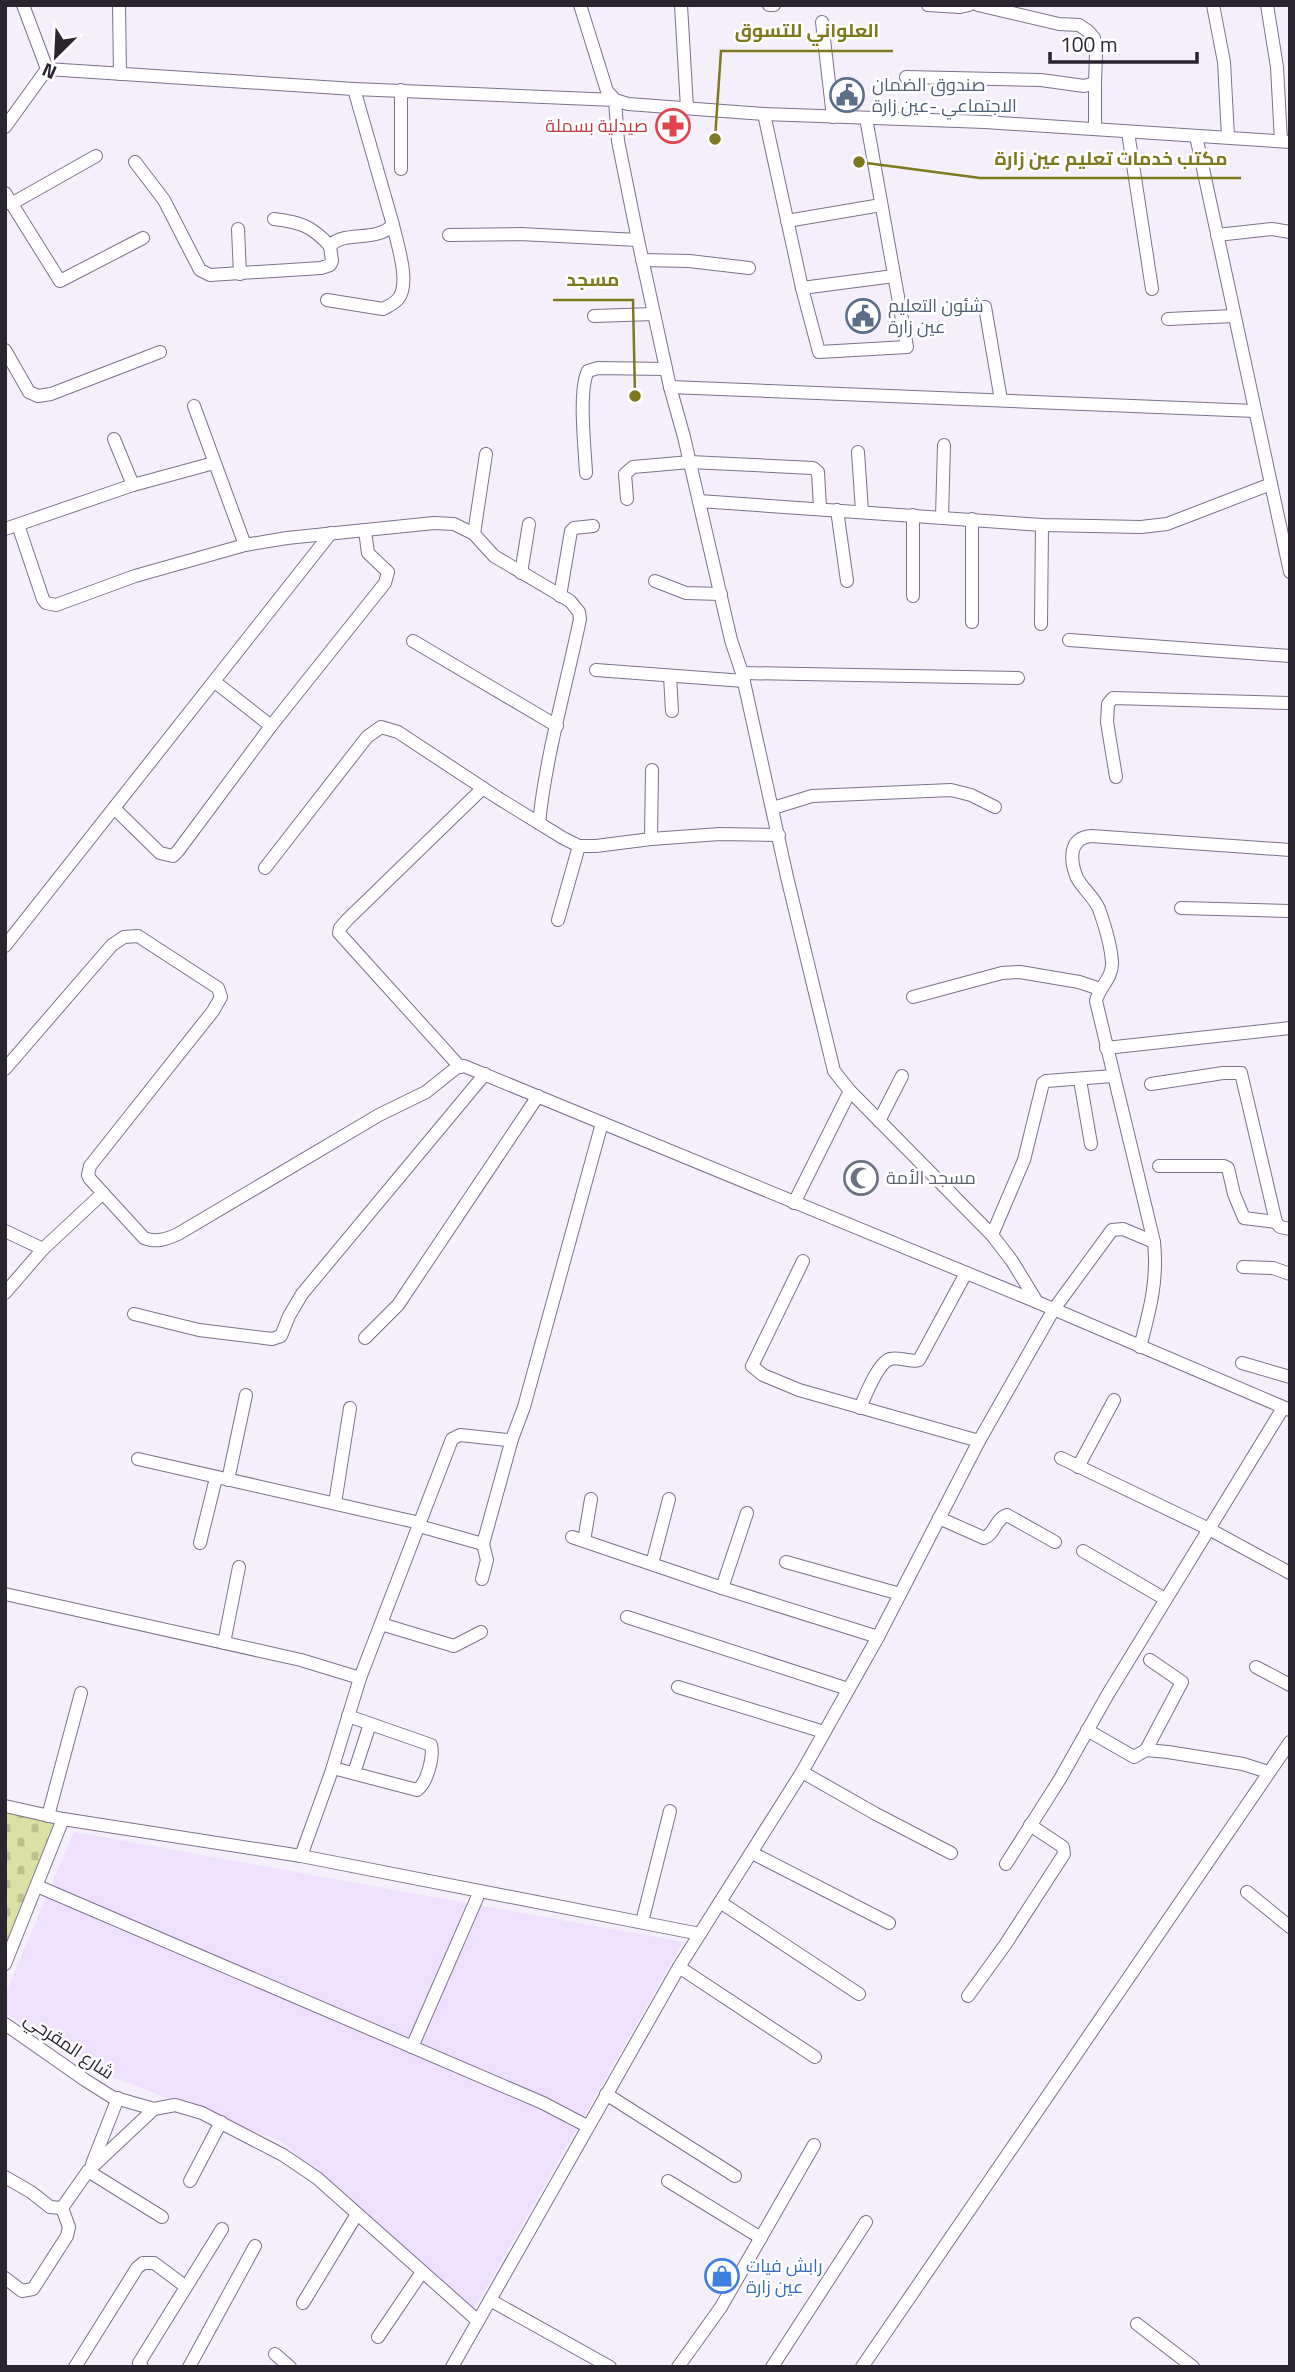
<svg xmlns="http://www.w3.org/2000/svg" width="1295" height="2372" viewBox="0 0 1295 2372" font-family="'Titillium Web',Cairo,sans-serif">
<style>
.built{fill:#eee0fe}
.cemetery{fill:url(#cemetery-stones)}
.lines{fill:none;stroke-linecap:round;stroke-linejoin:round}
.minor-casing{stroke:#7e718c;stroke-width:14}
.minor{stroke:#fff;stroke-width:12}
.labels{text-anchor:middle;stroke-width:5;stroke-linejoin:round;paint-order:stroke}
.service-label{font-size:18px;fill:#4e5e75;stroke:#fff;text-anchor:start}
.health-label{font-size:18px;fill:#be3a42;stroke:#fff;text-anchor:end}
.worship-label{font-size:18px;fill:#5b616d;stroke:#fff;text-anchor:start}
.street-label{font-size:18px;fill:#29242f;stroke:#fff}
.shop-label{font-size:18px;fill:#366cbe;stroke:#fff;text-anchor:start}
.leader{fill:none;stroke:#7e781e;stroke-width:2.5}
.callout-dot{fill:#7e781e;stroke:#fff;stroke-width:2.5}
.callout-label{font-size:19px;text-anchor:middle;font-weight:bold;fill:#7e781e;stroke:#fff;stroke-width:5;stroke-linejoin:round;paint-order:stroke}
</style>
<defs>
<pattern id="cemetery-stones" width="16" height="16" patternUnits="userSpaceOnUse" patternTransform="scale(1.75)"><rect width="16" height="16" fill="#dbe1a4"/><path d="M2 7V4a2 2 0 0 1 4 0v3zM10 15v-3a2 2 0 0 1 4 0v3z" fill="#bcc18e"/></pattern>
</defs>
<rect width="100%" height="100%" fill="#f4effb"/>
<path class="built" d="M74,1832L683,1942L472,2313L281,2141L112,2077L5,2013V1995Z"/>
<path class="cemetery" d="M5,1809L58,1821L5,1946Z"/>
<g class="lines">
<g class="minor-casing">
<g id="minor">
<path d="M119,5L120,74"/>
<path d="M580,5L607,91L615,100L628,104L764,114L985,122L1290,142"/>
<path d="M681,5L687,108"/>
<path d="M769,5H774"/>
<path d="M928,5L960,7L969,5"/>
<path d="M1213,5L1224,62L1228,137"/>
<path d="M1267,5L1277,67L1281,141"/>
<path d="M822,22L833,117"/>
<path d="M47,69L354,89L615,100L618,141L638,240L670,387L684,437L731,640L742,673L787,877L834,1071L850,1091L992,1235L1012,1261L1037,1302"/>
<path d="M906,77L1041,80L1084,86L1095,83L1096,54L1094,38L1088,31L1079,25L1059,24L978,5"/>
<path d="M764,114L802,288L819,352L907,347L866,118"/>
<path d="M5,127L47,69L23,5"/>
<path d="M1095,128V83"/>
<path d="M1128,132L1152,289"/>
<path d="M1196,136L1290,572"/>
<path d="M135,162L164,200L200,270L210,275L321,268L330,265L332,261L330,246C312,226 300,222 274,219"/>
<path d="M401,169V90"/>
<path d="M5,193L60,281L143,238"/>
<path d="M11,204L96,156"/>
<path d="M787,221L881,205"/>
<path d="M238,229L240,274"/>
<path d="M449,235L520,234L638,240"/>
<path d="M1217,235L1272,229L1290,232"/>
<path d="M330,246C344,230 375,243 393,225L354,89"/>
<path d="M642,260L689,261L749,268"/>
<path d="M802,288L894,276"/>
<path d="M327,300L383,309C388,306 394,304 398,299C411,284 397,243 393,225"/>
<path d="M985,307L1001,400"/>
<path d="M594,316L654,314"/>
<path d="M1168,319L1234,316"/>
<path d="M5,350L29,392L38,396L51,394L160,352"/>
<path d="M670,387L1255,411"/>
<path d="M194,406L245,545"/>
<path d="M114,439L133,485"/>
<path d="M858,452L862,511"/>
<path d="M586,473C585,449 578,390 588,371L598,368L666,369"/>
<path d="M627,499L625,474L633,467L690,462L813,468L818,472L820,508"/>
<path d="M699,501L1042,525L1141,527L1167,524L1271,484"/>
<path d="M837,510L847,581"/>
<path d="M942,517L944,445"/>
<path d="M18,525L43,599L46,603L56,605L135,576L245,545L287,538L434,523L454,524L474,534L494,556L570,601L579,612L580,619C566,687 546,755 539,823"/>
<path d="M5,529L133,485L214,463"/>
<path d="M474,534L486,454"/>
<path d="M521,573L529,524"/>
<path d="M655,581L686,593L721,594"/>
<path d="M560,596L571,531L574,528L593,526"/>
<path d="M913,596V515"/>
<path d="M972,622V519"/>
<path d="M1041,624L1042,525"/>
<path d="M1069,640L1290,656"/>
<path d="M413,641L557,726"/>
<path d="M596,670L744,681"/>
<path d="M742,673L1018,678"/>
<path d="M670,676L672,711"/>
<path d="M215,682L271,726"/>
<path d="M1116,777L1107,722L1108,704L1113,698L1290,703"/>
<path d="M114,808L160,853L173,856L178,851L271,726L385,583L388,572L368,553L365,531"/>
<path d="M773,808L812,796L951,790L971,795L995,807"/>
<path d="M651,839L652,770"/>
<path d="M265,868L367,737L381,727L398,732L498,798L563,838L579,846H596L651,839L720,834L779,835"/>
<path d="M1181,908L1290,911"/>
<path d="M558,920L579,846"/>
<path d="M5,946L331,533"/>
<path d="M913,997L1002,973L1020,972L1079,982L1100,989"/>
<path d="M1106,1048L1290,1028"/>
<path d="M460,1067L339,933L340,928L347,920L483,788"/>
<path d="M5,1069L112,945L124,937L138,936L218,988L221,997L213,1011L90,1166L88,1175L90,1179L144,1238C156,1243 167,1239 178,1234L379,1115L426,1092L456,1068L464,1066L1037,1302L1290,1410"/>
<path d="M1080,1080L1091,1144"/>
<path d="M1151,1084L1223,1073H1241L1276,1222L1280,1227L1290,1229"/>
<path d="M879,1121L902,1076"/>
<path d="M1159,1166H1224L1228,1168L1234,1194L1244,1218L1276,1222"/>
<path d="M794,1203L850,1091"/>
<path d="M5,1231L43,1249L103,1193"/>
<path d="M992,1235L1024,1160L1043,1083L1046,1081L1113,1076"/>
<path d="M803,1261L752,1366L763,1375L799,1390L979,1441"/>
<path d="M1243,1267L1273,1268L1290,1274"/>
<path d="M5,1293L43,1249"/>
<path d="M134,1314L199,1330L272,1339L281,1336L289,1316L302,1294L485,1074"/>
<path d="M365,1338L398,1305L538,1096"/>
<path d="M1140,1347C1150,1309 1158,1281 1154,1242L1096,1001C1099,987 1113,978 1112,962C1111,945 1105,926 1099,909C1094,897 1083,889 1077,878C1070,861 1068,838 1091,836L1290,850"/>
<path d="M1242,1363L1290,1377"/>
<path d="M860,1408C865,1396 878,1363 890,1359C899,1356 909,1363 919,1360L966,1273"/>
<path d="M1061,1458L1209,1529L1290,1573"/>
<path d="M138,1459L420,1523"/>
<path d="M1078,1467L1114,1400"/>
<path d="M228,1480L246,1395"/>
<path d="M335,1503L350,1408"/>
<path d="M939,1518L984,1538C995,1534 995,1519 1007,1515L1055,1542"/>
<path d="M419,1526L483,1544L512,1439"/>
<path d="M572,1537L722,1588L878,1637"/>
<path d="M584,1541L591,1499"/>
<path d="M200,1543L216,1478"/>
<path d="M1083,1551L1165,1599"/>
<path d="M786,1562L900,1594"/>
<path d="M652,1564L669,1499"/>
<path d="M482,1579L487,1560L483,1544"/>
<path d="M722,1588L747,1513"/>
<path d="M5,1594L301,1660L360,1678"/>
<path d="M627,1617L848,1689"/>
<path d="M381,1624L454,1646L481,1632"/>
<path d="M224,1643L239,1567"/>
<path d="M1256,1667L1290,1685"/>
<path d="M678,1687L824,1732"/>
<path d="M1087,1730L1134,1757L1146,1750L1168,1752L1243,1764L1268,1772"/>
<path d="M1146,1750L1182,1682L1150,1660"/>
<path d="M333,1768L417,1790C427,1783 434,1757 431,1745L348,1716"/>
<path d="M802,1772L876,1814L951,1853"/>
<path d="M354,1773L370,1724"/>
<path d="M5,1806L63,1819L301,1856L700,1934"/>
<path d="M48,1816L81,1693"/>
<path d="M752,1853L889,1923"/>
<path d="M301,1856L331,1773L360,1678L452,1439L460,1435L507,1440L512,1439L524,1407L602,1123"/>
<path d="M1006,1864L1060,1779L1108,1694L1283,1408"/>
<path d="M37,1886L543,2103L587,2126"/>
<path d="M1247,1892L1290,1927"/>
<path d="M720,1902L859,1994"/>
<path d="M642,1922L670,1811"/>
<path d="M5,1964L63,1819"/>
<path d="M679,1967L815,2057"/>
<path d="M968,1996L1005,1945L1064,1854L1063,1847L1030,1825"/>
<path d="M5,2024L85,2080L112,2097L154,2109L175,2105L202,2113L283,2155L317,2178L478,2321"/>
<path d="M412,2047L477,1898"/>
<path d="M606,2094L735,2176"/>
<path d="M92,2164L118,2098"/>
<path d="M88,2171L162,2217"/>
<path d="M5,2177L31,2192L50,2207L62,2208"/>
<path d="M190,2181L221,2122"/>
<path d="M668,2181L761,2238"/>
<path d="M62,2208L88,2171L154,2109"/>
<path d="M5,2278L22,2291L33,2289L67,2236L69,2227L62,2208"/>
<path d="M490,2300L610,2367"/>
<path d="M303,2303L357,2214"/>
<path d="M1137,2324L1193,2367"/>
<path d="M378,2337L422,2272"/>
<path d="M275,2354L290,2367"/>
<path d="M75,2367L137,2268L143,2263H154L185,2286"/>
<path d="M142,2367L139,2363L222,2229"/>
<path d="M189,2367L255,2246"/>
<path d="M452,2367L679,1967L802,1772L878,1637L979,1441L1054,1309L1112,1230L1123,1229L1154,1242"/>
<path d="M678,2367L721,2307L814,2145"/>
<path d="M772,2367L866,2222"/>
<path d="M862,2367L1290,1742"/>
</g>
</g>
<use href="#minor" class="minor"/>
</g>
<defs>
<g id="civic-ring" transform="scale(1.75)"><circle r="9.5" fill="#fff" stroke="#5c6f8a" stroke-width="1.5"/><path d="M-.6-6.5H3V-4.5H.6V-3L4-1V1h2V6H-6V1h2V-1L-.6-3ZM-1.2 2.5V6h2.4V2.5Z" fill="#5c6f8a"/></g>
<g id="pharmacy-ring" transform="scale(1.75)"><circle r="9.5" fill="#fff" stroke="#e0444e" stroke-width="1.5"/><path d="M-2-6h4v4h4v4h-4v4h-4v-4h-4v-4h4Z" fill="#e0444e"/></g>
<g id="mosque-ring" transform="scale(1.75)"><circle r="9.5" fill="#fff" stroke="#6b7280" stroke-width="1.5"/><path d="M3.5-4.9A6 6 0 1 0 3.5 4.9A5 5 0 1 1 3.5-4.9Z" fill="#6b7280"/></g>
<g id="shop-ring" transform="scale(1.75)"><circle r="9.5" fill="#fff" stroke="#3f7fe0" stroke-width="1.5"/><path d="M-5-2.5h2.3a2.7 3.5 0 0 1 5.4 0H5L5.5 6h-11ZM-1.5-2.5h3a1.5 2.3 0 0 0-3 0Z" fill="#3f7fe0"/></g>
</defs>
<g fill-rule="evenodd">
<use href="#civic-ring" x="847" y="95"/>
<use href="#pharmacy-ring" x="673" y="126"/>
<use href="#civic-ring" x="863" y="316"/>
<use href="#mosque-ring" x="861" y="1178"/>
<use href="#shop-ring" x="722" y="2276"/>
</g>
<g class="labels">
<g class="service-label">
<text x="872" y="91">صندوق الضمان<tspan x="872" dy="21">الاجتماعي -عين زارة</tspan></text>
<text x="888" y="312">شئون التعليم<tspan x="888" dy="21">عين زارة</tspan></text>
</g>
<g class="health-label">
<text x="648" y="132">صيدلية بسملة</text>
</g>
<g class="worship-label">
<text x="886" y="1184">مسجد الأمة</text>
</g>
<g class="street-label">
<text transform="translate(69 2046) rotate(34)" y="6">شارع المقرحي</text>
</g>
<g class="shop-label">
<text x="746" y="2272">رابش فيات<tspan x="746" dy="21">عين زارة</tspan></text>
</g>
</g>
<path class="leader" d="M715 139L721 51H893M859 162L980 178H1241M635 396L633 300H553"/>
<g class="callout-dot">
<circle cx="715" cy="139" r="7"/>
<circle cx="859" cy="162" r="7"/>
<circle cx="635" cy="396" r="7"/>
</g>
<g class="callout-label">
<text x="807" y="37">العلواني للتسوق</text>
<text x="1111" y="165">مكتب خدمات تعليم عين زارة</text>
<text x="593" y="286">مسجد</text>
</g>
<rect width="1295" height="2372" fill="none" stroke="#29242f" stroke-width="14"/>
<g transform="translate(56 56) rotate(204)" stroke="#ffffff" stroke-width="5" paint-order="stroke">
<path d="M0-5L12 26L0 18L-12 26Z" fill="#29242f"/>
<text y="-10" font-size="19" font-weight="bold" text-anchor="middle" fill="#29242f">N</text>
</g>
<path d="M1050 52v10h147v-10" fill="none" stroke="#29242f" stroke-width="3.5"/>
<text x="1060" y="52" font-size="21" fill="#29242f" stroke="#ffffff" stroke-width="5" paint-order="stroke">100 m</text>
</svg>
